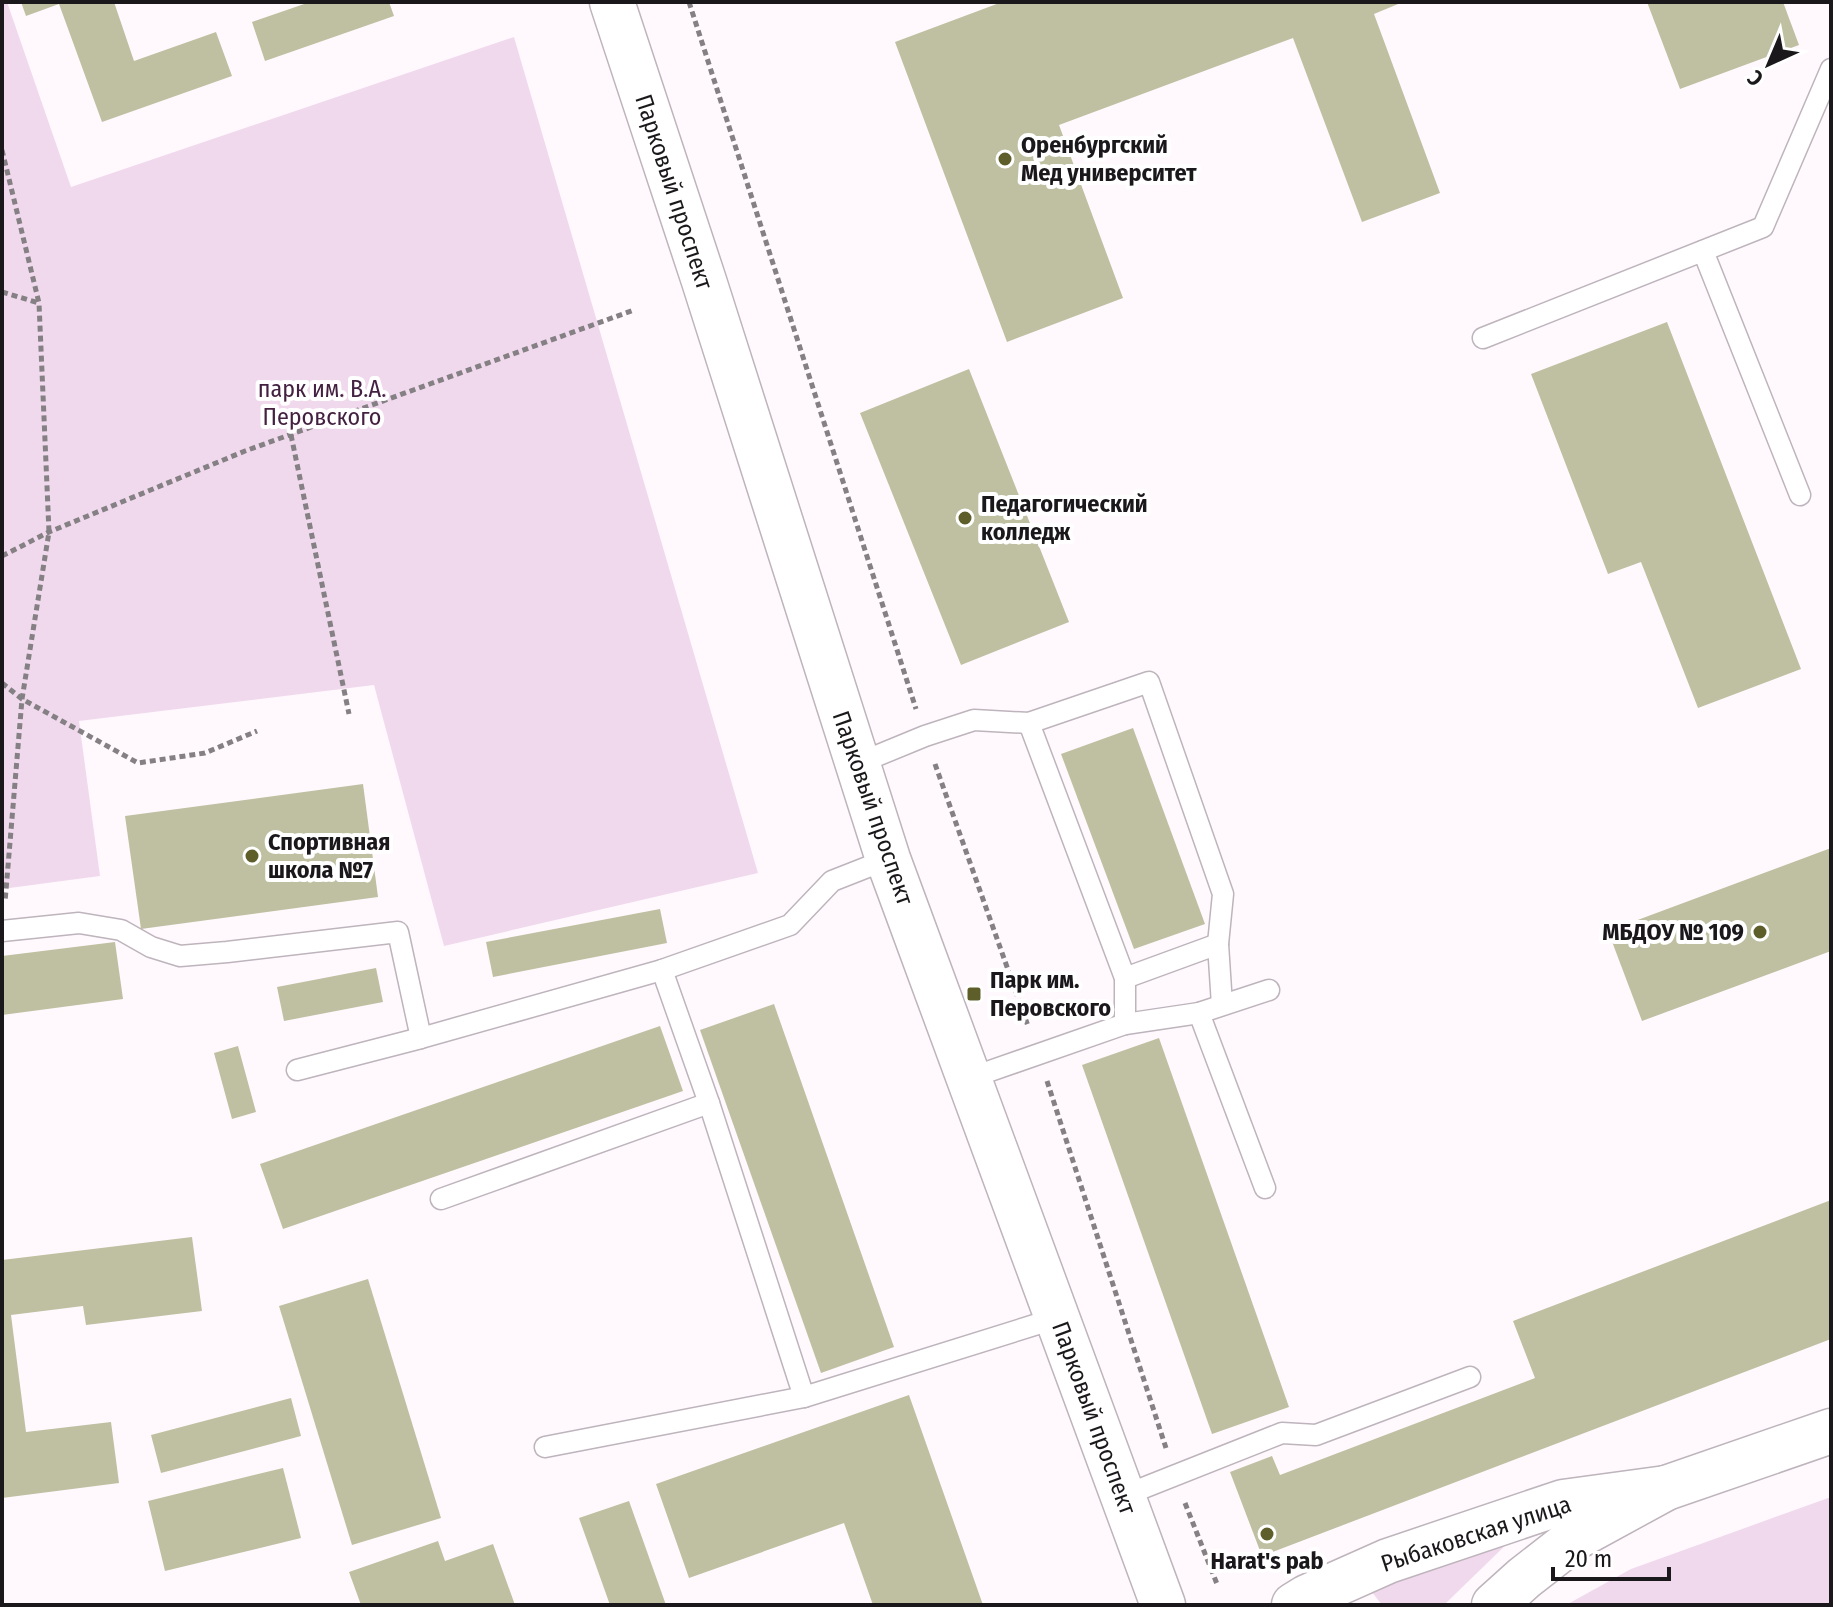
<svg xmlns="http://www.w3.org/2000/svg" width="1833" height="1607" viewBox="0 0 1833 1607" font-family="'Fira Sans Condensed',sans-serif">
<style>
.green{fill:#f1d9ed}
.building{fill:#bfc0a1}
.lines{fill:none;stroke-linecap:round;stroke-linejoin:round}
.lane-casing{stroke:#beb4bc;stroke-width:23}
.secondary-casing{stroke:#beb4bc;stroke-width:47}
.path{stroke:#848084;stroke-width:5;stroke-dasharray:6 4;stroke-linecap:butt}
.lane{stroke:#fff;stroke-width:20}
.secondary{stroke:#fff;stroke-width:44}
.poi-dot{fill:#5e5e2b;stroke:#fff;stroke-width:3}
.labels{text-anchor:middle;stroke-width:8;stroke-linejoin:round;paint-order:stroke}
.poi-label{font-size:24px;font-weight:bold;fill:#1b181b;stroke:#fff;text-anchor:start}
.street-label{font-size:24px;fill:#1b181b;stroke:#fff}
.park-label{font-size:24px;fill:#442141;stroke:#fff}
</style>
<rect width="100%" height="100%" fill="#fff9fe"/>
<g class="green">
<path d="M2,2H7L71,187L514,37L758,873L444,946L374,685L79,721L100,876L2,889Z"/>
<path d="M1831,1497V1605H1566L1631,1569Z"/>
<path d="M1515,1536L1444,1605H1382L1368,1587Z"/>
</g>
<g class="building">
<path d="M21,2H114L134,61L216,32L232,76L102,122L59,4L26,16Z"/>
<path d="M310,2H389L394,16L265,61L252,22Z"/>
<path d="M1002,2H1403L1374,14L1440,193L1362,222L1293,38L1059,125L1123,298L1007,342L895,42Z"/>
<path d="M1647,2H1783L1799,45L1680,89Z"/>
<path d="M1667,322L1801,669L1698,708L1641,562L1608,574L1531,374Z"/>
<path d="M969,369L1069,622L961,665L860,413Z"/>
<path d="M1133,728L1205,924L1134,949L1061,754Z"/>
<path d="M363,784L378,897L141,929L125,816Z"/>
<path d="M1831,848V951L1642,1021L1608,931Z"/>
<path d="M660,909L667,943L493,977L486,942Z"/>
<path d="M115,942L123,999L2,1015V956Z"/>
<path d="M376,968L383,1002L284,1021L277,987Z"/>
<path d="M774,1004L894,1347L821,1373L700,1030Z"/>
<path d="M660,1026L683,1091L283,1229L260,1164Z"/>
<path d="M1159,1038L1289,1407L1212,1434L1082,1065Z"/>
<path d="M238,1046L256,1112L232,1119L214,1053Z"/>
<path d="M1831,1200V1339L1262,1556L1230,1472L1272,1456L1280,1475L1535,1378L1513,1321Z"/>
<path d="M192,1237L202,1311L86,1325L83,1306L11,1315L26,1432L111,1422L119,1483L2,1498V1260Z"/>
<path d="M368,1279L441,1518L352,1545L279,1306Z"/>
<path d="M909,1395L983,1605H873L844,1523L689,1578L656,1484Z"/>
<path d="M291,1398L301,1436L161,1473L151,1435Z"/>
<path d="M283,1468L301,1538L165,1571L148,1501Z"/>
<path d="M629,1501L666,1605H610L579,1518Z"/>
<path d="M438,1541L445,1561L493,1544L515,1605H361L349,1572Z"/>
</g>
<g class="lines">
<g class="lane-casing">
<g id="lane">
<path d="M1703,251L1800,495"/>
<path d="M1483,338L1763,227L1831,69"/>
<path d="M1029,723L1125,978V1024"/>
<path d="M857,764L925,736L974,720L1029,723L1149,682L1223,894L1218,944"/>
<path d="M2,931L79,923L121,930L151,947L180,956L227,952L398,932L421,1038"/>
<path d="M662,970L709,1103L804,1397L1057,1318"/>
<path d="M1125,978L1218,944L1222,1005"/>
<path d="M1199,1013L1265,1188"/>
<path d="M297,1070L421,1038L662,970L790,925L832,881L888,859"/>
<path d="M970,1078L1125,1024L1199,1013L1269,990"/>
<path d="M441,1199L709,1103"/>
<path d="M545,1447L804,1397"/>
<path d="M1123,1496L1282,1433L1316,1435L1470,1377"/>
</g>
</g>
<g class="secondary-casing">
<g id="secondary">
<path d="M612,2L704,281L888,859L1163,1605"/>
<path d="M1294,1605L1307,1597L1388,1561L1563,1502L1666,1488"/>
<path d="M1494,1605L1524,1578L1578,1536L1666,1488L1831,1431"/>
</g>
</g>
<g class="path">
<path d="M689,2L916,709"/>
<path d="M2,150L39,303L49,532L22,699L5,902"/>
<path d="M2,292L39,303"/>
<path d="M291,435L349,714"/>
<path d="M2,556L49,532L245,451L634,310"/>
<path d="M2,683L22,699L138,763L205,753L257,731"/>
<path d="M935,764L1028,1026"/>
<path d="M1047,1081L1166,1448"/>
<path d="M1185,1503L1217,1584"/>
</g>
<use href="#lane" class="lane"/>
<use href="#secondary" class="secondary"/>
</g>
<g class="poi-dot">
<circle cx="1005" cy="159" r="8"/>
<circle cx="965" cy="518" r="8"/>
<circle cx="252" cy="856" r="8"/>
<circle cx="1760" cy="932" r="8"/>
<rect x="966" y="986" width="16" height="16" rx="4"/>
<circle cx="1267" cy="1534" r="8"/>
</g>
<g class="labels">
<g class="poi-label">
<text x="1021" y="153">Оренбургский<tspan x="1021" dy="28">Мед университет</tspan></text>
<text x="981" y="512">Педагогический<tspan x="981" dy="28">колледж</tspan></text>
<text x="268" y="850">Спортивная<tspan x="268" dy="28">школа №7</tspan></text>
<text x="1744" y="940" text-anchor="end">МБДОУ № 109</text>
<text x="990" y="988">Парк им.<tspan x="990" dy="28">Перовского</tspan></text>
<text x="1267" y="1569" text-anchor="middle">Harat's pab</text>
</g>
<g class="street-label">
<text transform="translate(674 192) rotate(72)" y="8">Парковый проспект</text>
<text transform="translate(873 808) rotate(71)" y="8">Парковый проспект</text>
<text transform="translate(1094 1418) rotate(70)" y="8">Парковый проспект</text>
<text transform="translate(1476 1534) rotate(-18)" y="8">Рыбаковская улица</text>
</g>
<g class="park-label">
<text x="322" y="397">парк им. В.А.<tspan x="322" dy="28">Перовского</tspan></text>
</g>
</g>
<rect width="1833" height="1607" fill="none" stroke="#1b181b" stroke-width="8"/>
<g transform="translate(1769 64) rotate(224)" stroke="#ffffff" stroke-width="6" paint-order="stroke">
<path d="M0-6L14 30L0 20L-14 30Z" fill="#1b181b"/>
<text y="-12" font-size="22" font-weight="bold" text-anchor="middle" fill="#1b181b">С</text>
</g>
<path d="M1553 1567v12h116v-12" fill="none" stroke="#1b181b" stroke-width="4"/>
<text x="1565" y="1567" font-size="24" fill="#1b181b" stroke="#ffffff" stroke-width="6" paint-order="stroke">20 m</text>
</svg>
